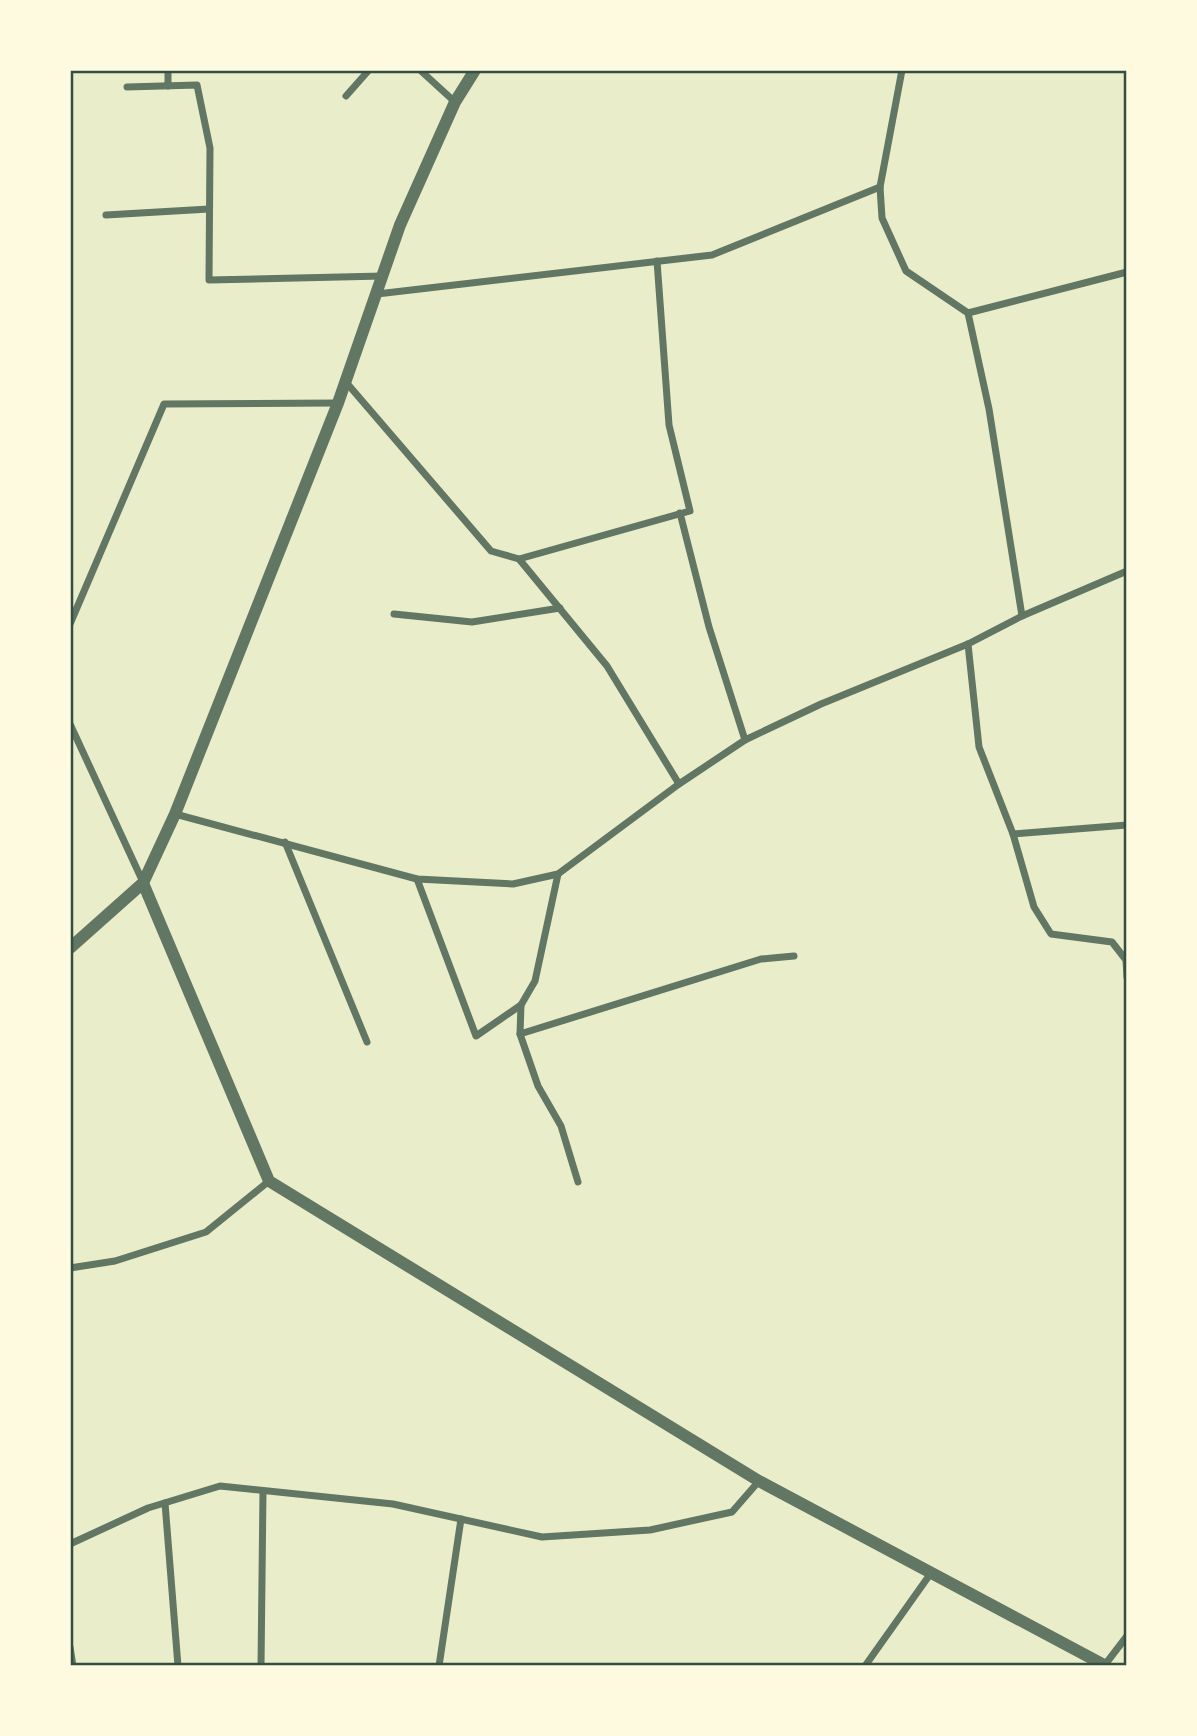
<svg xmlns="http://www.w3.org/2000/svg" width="1197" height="1736" viewBox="0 0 1197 1736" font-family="'IBM Plex Sans',sans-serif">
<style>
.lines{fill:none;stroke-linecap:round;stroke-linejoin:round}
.minor{stroke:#617663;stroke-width:7}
.tertiary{stroke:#617663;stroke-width:12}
.neatline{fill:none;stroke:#344e41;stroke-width:2.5}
</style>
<rect width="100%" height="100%" fill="#e9edc9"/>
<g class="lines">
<g class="minor">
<path d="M168,70V86"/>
<path d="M420,70L455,102"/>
<path d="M902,70L880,187L882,218L906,271L968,313L989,409L1022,616"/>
<path d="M127,87L197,85L210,148L209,280L383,276"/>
<path d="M346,96L369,70"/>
<path d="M106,215L209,209"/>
<path d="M377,294L712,255L880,187"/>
<path d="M968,313L1127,272"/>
<path d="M345,381L491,551L519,559L607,666L679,784"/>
<path d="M680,513L709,627L745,740"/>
<path d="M519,559L690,511L669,425L657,261"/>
<path d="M394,614L472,622L560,608"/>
<path d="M70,624L164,404L338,403"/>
<path d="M968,644L979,747L1013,834L1034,907L1051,934L1112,942L1126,960L1127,977"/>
<path d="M70,724L143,882"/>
<path d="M175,814L417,879L513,884L558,874L679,784L745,740L821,704L968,644L1022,616L1127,571"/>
<path d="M1013,834L1127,825"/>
<path d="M285,842L367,1042"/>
<path d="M558,874L535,981L521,1005L520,1034L538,1086L561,1126L578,1182"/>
<path d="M417,879L476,1036L521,1005"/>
<path d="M520,1034L761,959L794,956"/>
<path d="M70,1268L115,1261L206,1232L269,1181"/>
<path d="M165,1503L178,1666"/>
<path d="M70,1544L148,1508L220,1486L393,1504L542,1537L650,1530L732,1512L759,1481"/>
<path d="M70,1647L73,1666"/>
<path d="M261,1666L263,1491"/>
<path d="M439,1666L461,1519"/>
<path d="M865,1666L931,1573"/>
<path d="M1104,1666L1127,1636"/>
</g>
<g class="tertiary">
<path d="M143,883L269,1181L759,1481L1106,1666"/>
<path d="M70,948L143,883L175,814L338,403L400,225L455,102L475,70"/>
</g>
</g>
<rect width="1197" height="1736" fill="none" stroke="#fefae0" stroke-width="144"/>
<rect x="72" y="72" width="1053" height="1592" class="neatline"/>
</svg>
